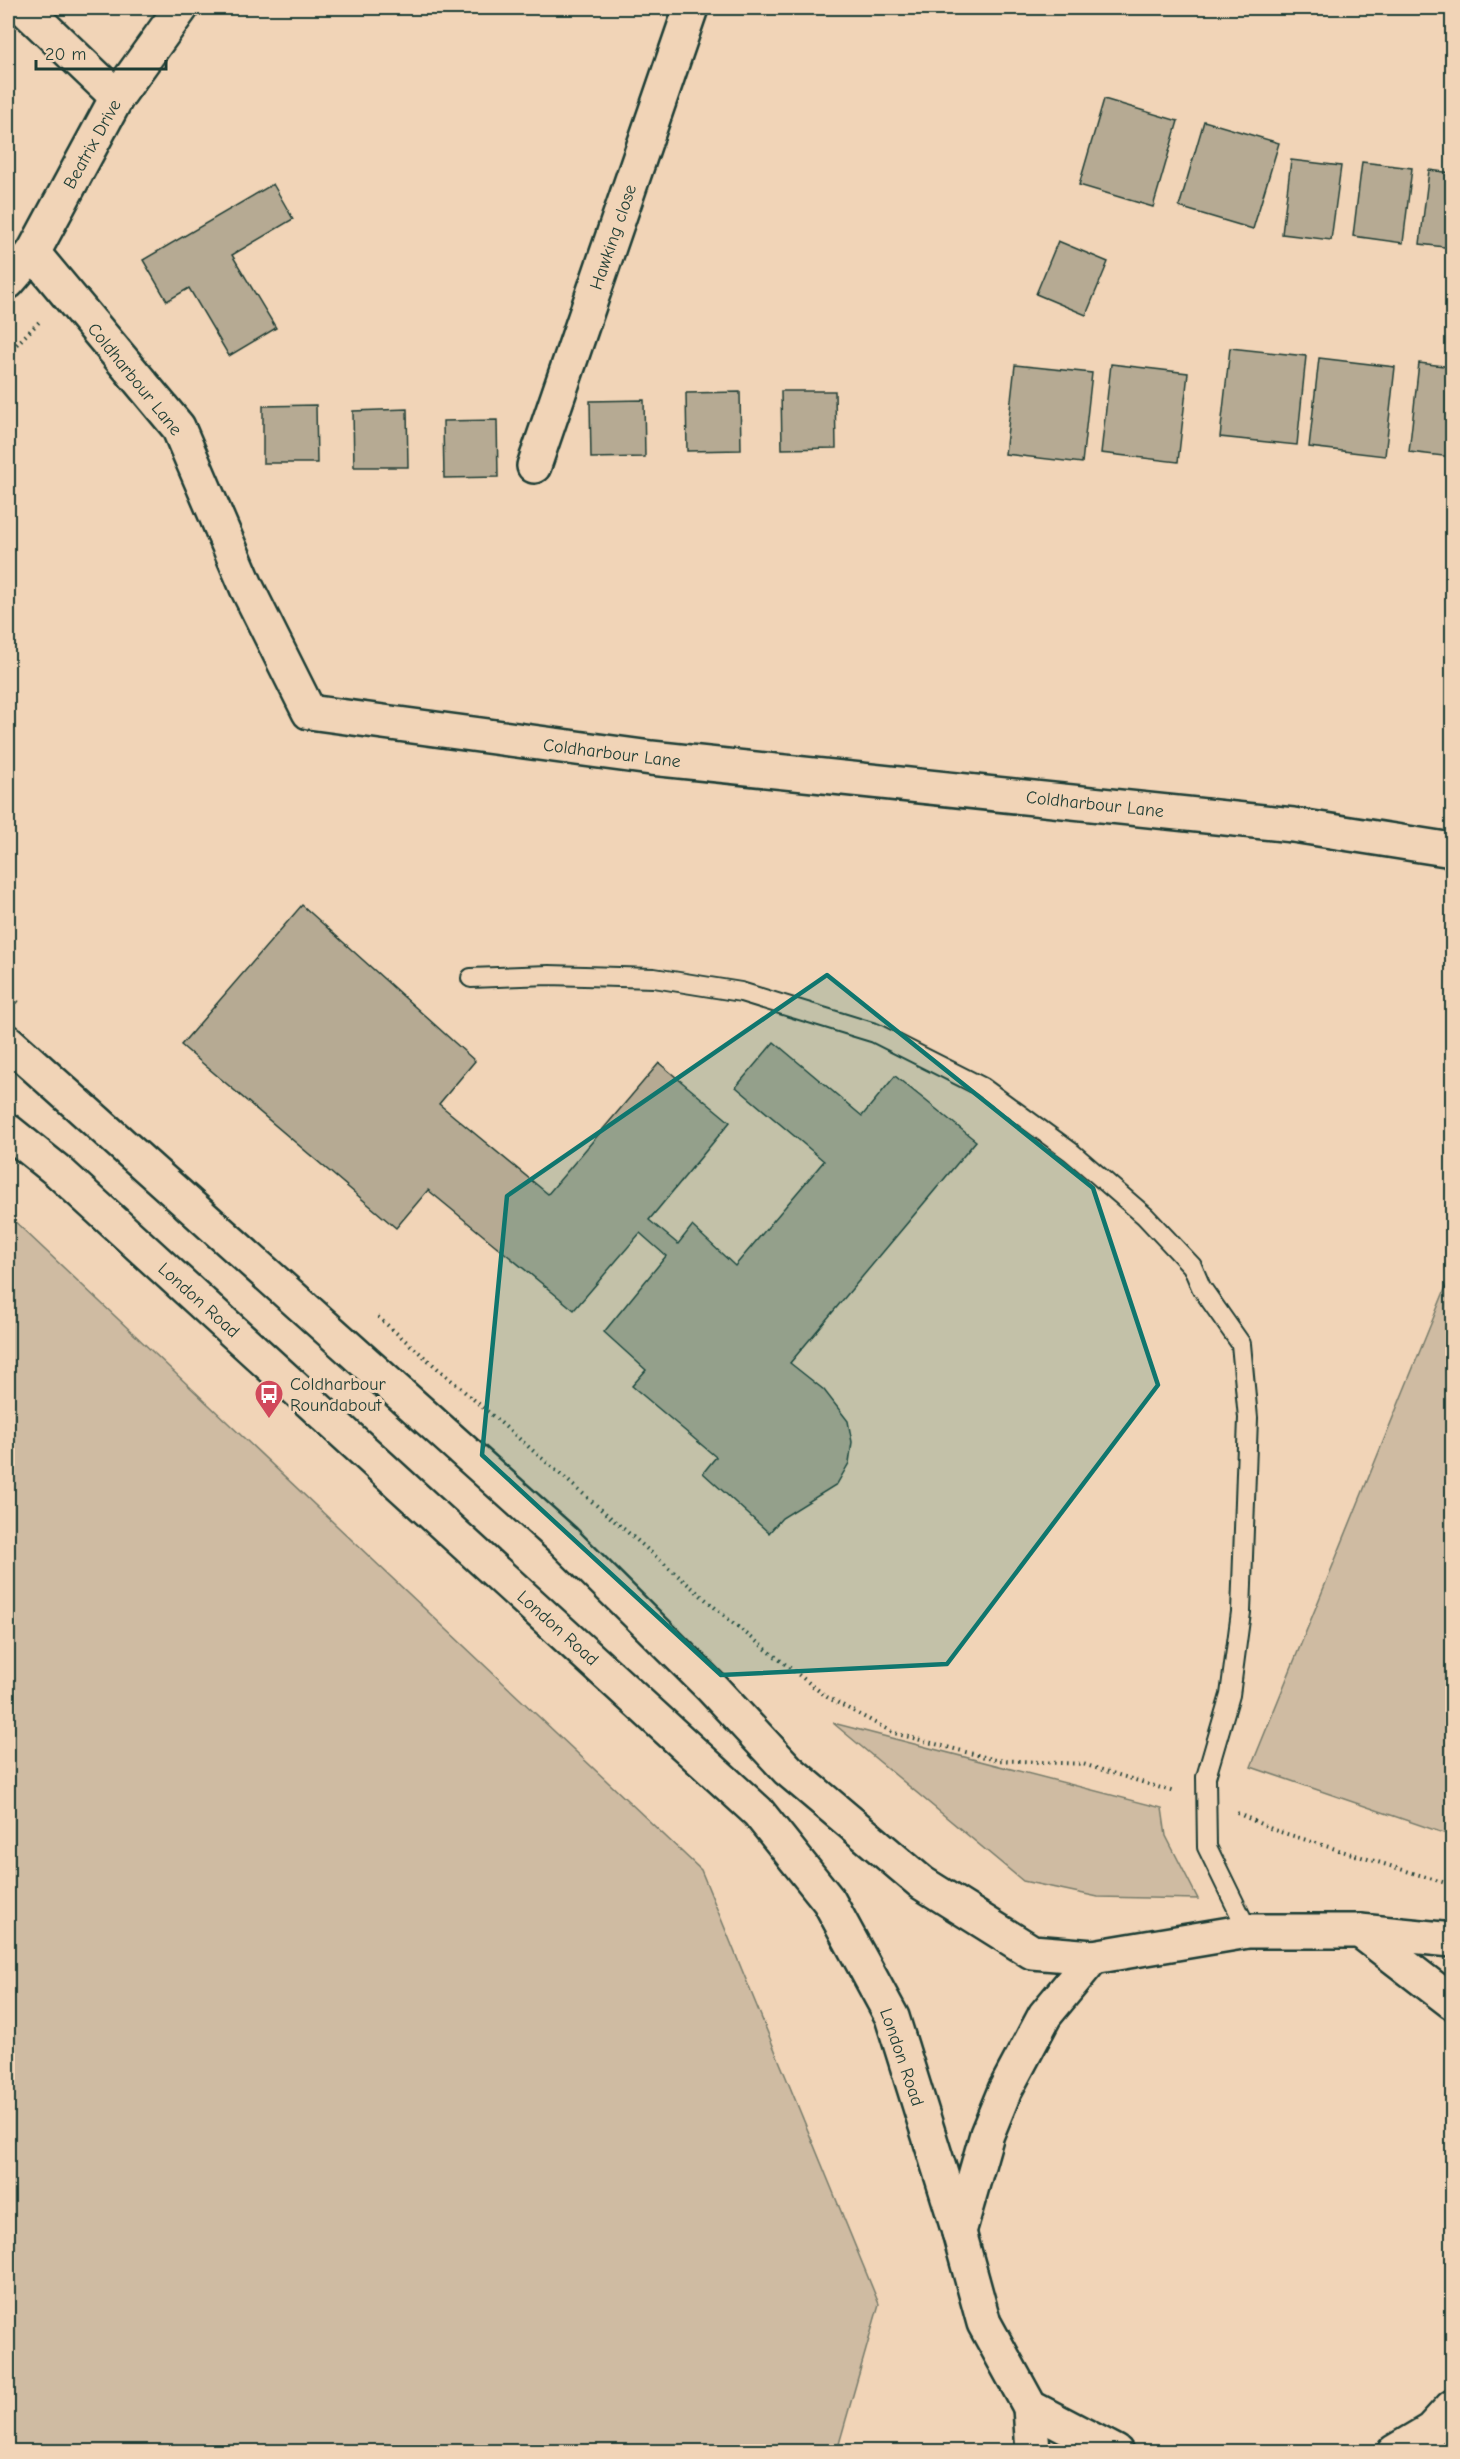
<svg xmlns="http://www.w3.org/2000/svg" width="1460" height="2459" viewBox="0 0 1460 2459" font-family="'Comic Neue',sans-serif">
<style>
.green{fill:#cfbba2;stroke:#777c6b;stroke-width:1.5}
.building{fill:#b6aa93;stroke:#1f3d34;stroke-width:1.5}
.lines{fill:none;stroke-linecap:round;stroke-linejoin:round}
.service-casing{stroke:#1f3d34;stroke-width:22}
.minor-casing{stroke:#1f3d34;stroke-width:38}
.primary-casing{stroke:#1f3d34;stroke-width:38}
.path{stroke:#1f3d34;stroke-width:4;stroke-dasharray:1.5 4.5;stroke-linecap:butt}
.service{stroke:#f1d4b7;stroke-width:18}
.minor{stroke:#f1d4b7;stroke-width:33}
.primary{stroke:#f1d4b7;stroke-width:33}
.marked{fill:#0f766e;fill-opacity:0.2;stroke:#0f766e;stroke-width:4.5;stroke-linejoin:round}
.labels{text-anchor:middle;stroke-width:6;stroke-linejoin:round;paint-order:stroke}
.street-label{font-size:18px;fill:#1f3d34;stroke:#f1d4b7}
.poi-label{font-size:18px;fill:#1f3d34;stroke:#f1d4b7;text-anchor:start}
</style>
<rect width="100%" height="100%" fill="#f1d4b7"/>
<filter id="ink" filterUnits="userSpaceOnUse"><feTurbulence type="fractalNoise" baseFrequency=".0167" numOctaves="2"/><feDisplacementMap in="SourceGraphic" scale="12" xChannelSelector="R" yChannelSelector="G"/><feConvolveMatrix kernelMatrix="1 2 1 2 8 2 1 2 1" color-interpolation-filters="sRGB"/></filter>
<g filter="url(#ink)">
<g class="green">
<path d="M8,1215L701,1870L879,2304L837,2451H8Z"/>
<path d="M1452,1272V1836L1251,1767Z"/>
<path d="M833,1723L1162,1808L1166,1836L1198,1899L1098,1897L1023,1881Z"/>
</g>
<g class="building">
<path d="M1104,99L1178,121L1153,207L1079,185Z"/>
<path d="M1204,121L1279,143L1253,229L1179,207Z"/>
<path d="M1291,160L1341,166L1331,240L1282,234Z"/>
<path d="M1362,162L1412,168L1403,243L1353,236Z"/>
<path d="M1429,170L1452,173V248L1420,244Z"/>
<path d="M273,184L293,219L232,255L276,328L229,356L189,288L167,301L143,260Z"/>
<path d="M1058,241L1108,262L1086,315L1036,294Z"/>
<path d="M1230,348L1306,356L1297,445L1220,437Z"/>
<path d="M1319,358L1395,367L1385,456L1309,447Z"/>
<path d="M1419,363L1452,367V457L1409,452Z"/>
<path d="M1111,364L1188,373L1178,462L1101,453Z"/>
<path d="M1015,365L1092,373L1082,463L1005,454Z"/>
<path d="M781,391H835L836,448L782,449Z"/>
<path d="M740,392L741,450L687,451L686,393Z"/>
<path d="M644,400L645,457L591,458L590,401Z"/>
<path d="M316,405L317,463H263V406Z"/>
<path d="M407,409L408,467H354L353,411Z"/>
<path d="M497,420L498,477L444,478L443,421Z"/>
<path d="M302,905L475,1061L439,1104L548,1194L659,1063L730,1122L649,1220L678,1244L692,1226L735,1266L824,1161L736,1087L774,1042L862,1116L895,1076L976,1141L790,1363L824,1390L848,1421L852,1442L849,1463L837,1484L782,1518L769,1533L703,1473L716,1457L632,1386L646,1370L604,1332L666,1256L640,1233L574,1310L428,1190L396,1228L181,1045Z"/>
</g>
<g class="lines">
<g class="service-casing">
<path id="service" d="M471,978L549,975L654,978L741,992L875,1033L982,1087L1071,1152L1145,1216L1192,1266L1201,1287L1241,1344L1248,1418L1241,1612L1230,1695L1206,1777L1207,1847L1248,1931"/>
</g>
<g class="minor-casing">
<g id="minor">
<path d="M24,8L117,97"/>
<path d="M33,253L178,427L247,588L309,712L651,758L1293,825L1452,850"/>
<path d="M8,282L33,253L117,97L181,8"/>
<path d="M534,466L691,8"/>
</g>
</g>
<g class="primary-casing">
<g id="primary">
<path d="M8,1042L564,1541L712,1688L788,1770L922,1883L1032,1952L1093,1957L1248,1931H1360L1452,1940"/>
<path d="M8,1131L59,1172L758,1812L829,1901L892,2017L959,2232L984,2323L1030,2407L1116,2452"/>
<path d="M1360,1931L1452,2002"/>
<path d="M959,2232L987,2134L1005,2090L1045,2015L1093,1957"/>
<path d="M1030,2407L1033,2452"/>
<path d="M1394,2452L1431,2430L1452,2407"/>
</g>
</g>
<g class="path">
<path d="M8,353L39,322"/>
<path d="M8,994L20,1004"/>
<path d="M378,1317L734,1624L827,1697L894,1733L996,1760L1083,1764L1174,1792"/>
<path d="M1237,1813L1274,1830L1452,1885"/>
</g>
<use href="#service" class="service"/>
<use href="#minor" class="minor"/>
<use href="#primary" class="primary"/>
</g>
</g>
<path class="marked" d="M827,975L1093,1188L1158,1385L947,1664L721,1675L482,1455L507,1196Z"/>
<defs>
<g id="bus-pin" transform="scale(1.5)"><path d="M0 17L-7.5 6A9.5 9.5 0 1 1 7.5 6Z" fill="#d1495b" stroke="#f1d4b7"/><path d="M-5-6H5V4H4V6H2V4H-2V6H-4V4H-5ZM-3.5-4V0h7V-4ZM-3.5 1.2v1.5H-2V1.2ZM2 1.2v1.5H3.5V1.2Z" fill="#fff"/></g>
</defs>
<g fill-rule="evenodd">
<use href="#bus-pin" x="269" y="1394"/>
</g>
<g class="labels">
<g class="street-label">
<text transform="translate(92 144) rotate(-61)" y="6">Beatrix Drive</text>
<text transform="translate(613 237) rotate(-71)" y="6">Hawking close</text>
<text transform="translate(135 379) rotate(51)" y="6">Coldharbour Lane</text>
<text transform="translate(612 753) rotate(7)" y="6">Coldharbour Lane</text>
<text transform="translate(1095 804) rotate(6)" y="6">Coldharbour Lane</text>
<text transform="translate(199 1300) rotate(42)" y="6">London Road</text>
<text transform="translate(558 1628) rotate(42)" y="6">London Road</text>
<text transform="translate(902 2057) rotate(71)" y="6">London Road</text>
</g>
<g class="poi-label">
<text x="290" y="1390">Coldharbour<tspan x="290" dy="21">Roundabout</tspan></text>
</g>
</g>
<rect width="1460" height="2459" fill="none" stroke="#f1d4b7" stroke-width="30"/>
<rect x="15" y="15" width="1430" height="2429" fill="none" stroke="#1f3d34" stroke-width="2" filter="url(#ink)"/>
<path d="M36 60v9h130v-9" fill="none" stroke="#1f3d34" stroke-width="3"/>
<text x="45" y="60" font-size="18" fill="#1f3d34" stroke="#f1d4b7" stroke-width="4.5" paint-order="stroke">20 m</text>
</svg>
